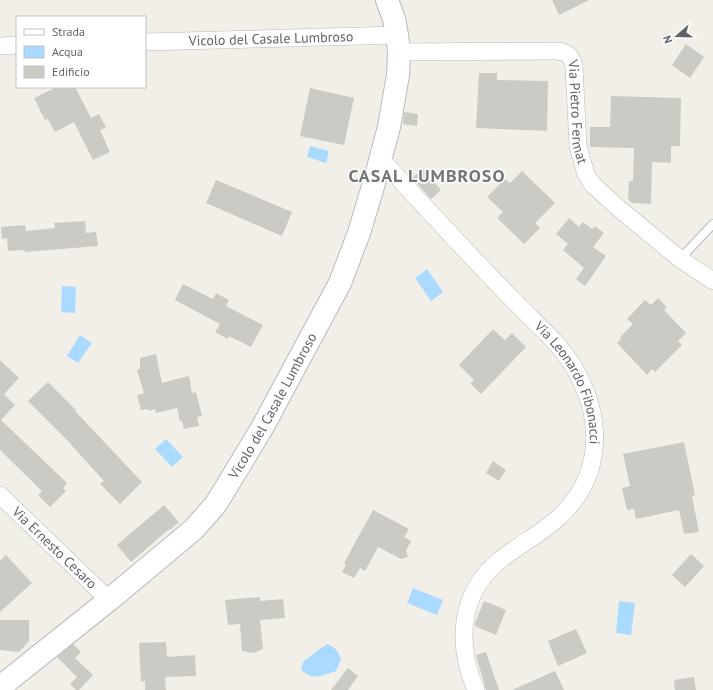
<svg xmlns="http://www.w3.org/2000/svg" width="713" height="690" viewBox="0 0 713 690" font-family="'PT Sans',sans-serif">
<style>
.water{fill:#aadaff}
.building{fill:#cccac5}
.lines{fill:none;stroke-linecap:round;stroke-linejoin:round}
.lane-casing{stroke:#b5b8bc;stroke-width:10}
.street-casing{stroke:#b5b8bc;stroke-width:18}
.secondary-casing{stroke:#b6babf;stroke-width:24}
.lane{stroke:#fff;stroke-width:8}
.street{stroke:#fff;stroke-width:17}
.secondary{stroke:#fff;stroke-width:22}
.labels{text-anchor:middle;stroke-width:3;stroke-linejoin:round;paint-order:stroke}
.street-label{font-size:14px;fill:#5f6368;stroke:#fff}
.district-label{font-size:18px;font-weight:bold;letter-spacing:1px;fill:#70757a;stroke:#fff}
</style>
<rect width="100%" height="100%" fill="#f1efe8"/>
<g class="water">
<path d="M310,146L329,151L326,163L307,157Z"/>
<path d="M427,269L443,292L431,301L415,278Z"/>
<path d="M62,286L76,287L75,313L61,312Z"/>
<path d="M80,335L92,343L78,363L67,356Z"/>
<path d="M166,439L183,457L172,467L155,449Z"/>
<path d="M413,588L443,600L437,615L407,603Z"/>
<path d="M619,601L635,603L631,635L616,633Z"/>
<path d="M328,644L336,649L341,659L336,671C323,675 312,682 301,669L303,662L321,648Z"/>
</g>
<g class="building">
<path d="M552,0H589L559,15Z"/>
<path d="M686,44L704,57L690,78L672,65Z"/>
<path d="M479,73H497V80L548,81L547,131L476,128Z"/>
<path d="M57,87H75L91,118L99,114L106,127L100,130L110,152L93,160L74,122L55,132L48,119L45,120L34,98Z"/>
<path d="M310,88L354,98L344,145L300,136Z"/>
<path d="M611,96L681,98L680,146H671V163L652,162L651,204L632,203L628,199L629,181H633L634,148L590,147V127H610Z"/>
<path d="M404,112L418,114L417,126L403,124Z"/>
<path d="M423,169L441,190L431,199L412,178Z"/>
<path d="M522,171L555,203L535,223L540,228L524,244L497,218L503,212L487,197L505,179L510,183Z"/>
<path d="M216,180L292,212L282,236L206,203Z"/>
<path d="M569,218L579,227L583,222L592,229L595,226L604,233L593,247L606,256L585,286L576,279L584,268L563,250L568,244L556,234Z"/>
<path d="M85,221L86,233L96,232L98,246L25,252V250L8,251L7,238L2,239L1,227L25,225L26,231L55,228L54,223Z"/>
<path d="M183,284L213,299L216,293L229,300L226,306L263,325L251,347L229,336L228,339L215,332L220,324L175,300Z"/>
<path d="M658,298L667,307L664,310L686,333L678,341L682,345L655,372L652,369L647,375L617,343L621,339L620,337L633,324L627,319L645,300L651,305Z"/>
<path d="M493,329L505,340L512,333L526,347L481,394L470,383L474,380L459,365Z"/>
<path d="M156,354L162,383L189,376L192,393L196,392L202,416L197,417L199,426L184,429L182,421H180L177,408L156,413L155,409L149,411L148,409L141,410L137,395L144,393L137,370L140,369V358Z"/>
<path d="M0,360L19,378L4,394L15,405L1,420L67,483L63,488L66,491L50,507L38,495L42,491L0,450Z"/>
<path d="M48,382L76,410L75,411L142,482L120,504L100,484L104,481L66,439L28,401Z"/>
<path d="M684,442L695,495L692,496L699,532L684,534L679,510L636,519L634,509L627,510L622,488L630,486L623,454Z"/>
<path d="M493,461L506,470L499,481L486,473Z"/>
<path d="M164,505L179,522L170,530L169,529L131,562L117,545Z"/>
<path d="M373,510L409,529L404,537L411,541L406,551L408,557L401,559L378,547L365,571L360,568L354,578L342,572L346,564L344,563Z"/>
<path d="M691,554L704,566L685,587L672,575Z"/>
<path d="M6,555L32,583L0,612V561Z"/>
<path d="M260,597V601L283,599L285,618L260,620L263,649L254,653L242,651L240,624L228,625L225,600Z"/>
<path d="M484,601L506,610L496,635L475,626V623Z"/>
<path d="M0,620H29V641L19,652L0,650Z"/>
<path d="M576,629L587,653L558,666L548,641Z"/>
<path d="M166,642L167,657L195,655L196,676L165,677L166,690H145V681L141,682L139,643Z"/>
<path d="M73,644L81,652L75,658L93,675L79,690H76L70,684L77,677L57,657Z"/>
<path d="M486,652L499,690H486L476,655Z"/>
<path d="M348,668L358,676L348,690H331Z"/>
<path d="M555,671L564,690H512Z"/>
<path d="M694,677L696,690H675L674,680Z"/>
</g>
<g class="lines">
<g class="lane-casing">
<path id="lane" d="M680,259L713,224"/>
</g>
<g class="street-casing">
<g id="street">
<path id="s1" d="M145,42L397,35"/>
<path d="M0,46L17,45"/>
<path id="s2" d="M399,52L556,51C566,51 572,56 574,66L578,146L586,174L593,185L616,206L680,259L713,281"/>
<path id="s3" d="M381,159C424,206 468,254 513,300C536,324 561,343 577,373C604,423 602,479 557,519C540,534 519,545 500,560C459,593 456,644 476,690"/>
<path id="s4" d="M0,495L109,600"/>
</g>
</g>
<g class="secondary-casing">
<g id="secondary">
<path id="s5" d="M0,687L109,600L194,529L216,504L262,428L340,283L359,233L374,183L389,127L398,75L399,52L397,35L394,19L387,0"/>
</g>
</g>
<use href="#lane" class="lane"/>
<use href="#street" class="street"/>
<use href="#secondary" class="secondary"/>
</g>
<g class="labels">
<g class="street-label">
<text dy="5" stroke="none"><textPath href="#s1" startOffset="126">Vicolo del Casale Lumbroso</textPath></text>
<text dy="5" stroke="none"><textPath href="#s2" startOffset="229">Via Pietro Fermat</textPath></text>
<text dy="5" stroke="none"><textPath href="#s3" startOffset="296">Via Leonardo Fibonacci</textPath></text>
<text dy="5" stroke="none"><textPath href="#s5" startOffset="397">Vicolo del Casale Lumbroso</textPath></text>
<text dy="5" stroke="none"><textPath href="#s4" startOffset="76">Via Ernesto Cesaro</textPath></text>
</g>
<g class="district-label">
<text x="427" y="182">CASAL LUMBROSO</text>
</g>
</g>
<rect x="16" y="16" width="130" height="72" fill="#ffffff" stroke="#bfc1c3"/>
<rect x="24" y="29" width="20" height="6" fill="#ffffff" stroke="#bfc1c3"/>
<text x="52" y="36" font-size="12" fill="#5f6368">Strada</text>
<rect x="24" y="46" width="20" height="12" fill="#aadaff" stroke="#bfc1c3"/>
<text x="52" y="56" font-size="12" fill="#5f6368">Acqua</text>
<rect x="24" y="66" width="20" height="12" fill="#cccac5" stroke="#bfc1c3"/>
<text x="52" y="76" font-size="12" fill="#5f6368">Edificio</text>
<g transform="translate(677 36) rotate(250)" stroke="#ffffff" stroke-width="3" paint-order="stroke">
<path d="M0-3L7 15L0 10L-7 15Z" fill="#5f6368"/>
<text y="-6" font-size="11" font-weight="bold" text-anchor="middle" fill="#5f6368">N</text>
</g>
</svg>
